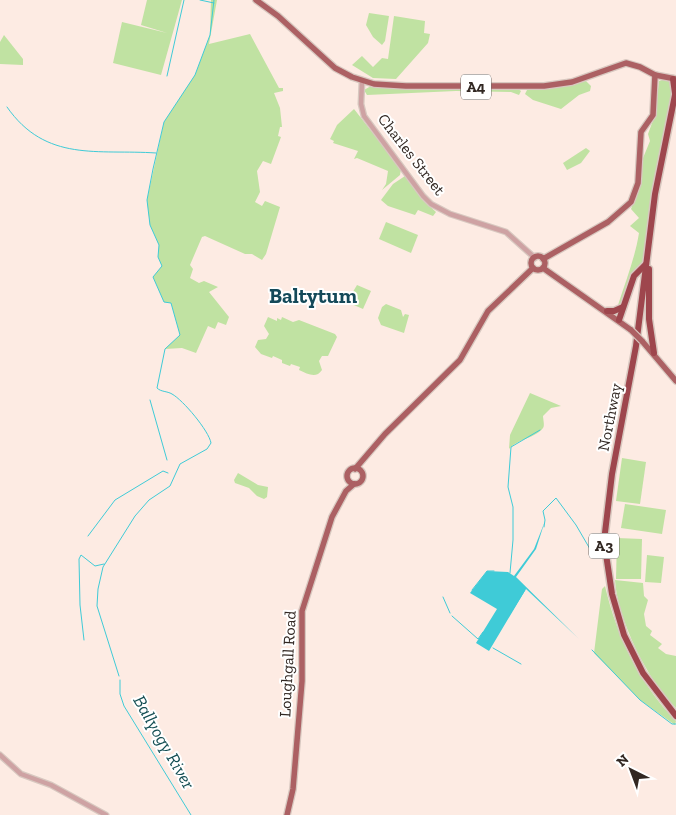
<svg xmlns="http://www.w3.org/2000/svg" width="676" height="815" viewBox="0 0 676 815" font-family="'Zilla Slab',serif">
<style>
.green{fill:#c0e2a2}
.water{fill:#3fcbd7}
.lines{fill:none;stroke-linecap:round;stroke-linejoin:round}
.stream{stroke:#3fcbd7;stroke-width:1}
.minor-casing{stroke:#d8c8c0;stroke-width:7}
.major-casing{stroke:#d8c8c0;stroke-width:8}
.highway-casing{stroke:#d8c8c0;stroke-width:9}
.minor{stroke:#cea2a3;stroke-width:4.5}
.major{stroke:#ac6063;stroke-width:5.5}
.highway{stroke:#9e464d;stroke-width:6}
.major-bridge-casing{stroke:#d8c8c0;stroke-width:8;stroke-linecap:butt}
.major-bridge{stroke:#ac6063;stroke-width:5.5}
.labels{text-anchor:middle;stroke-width:4;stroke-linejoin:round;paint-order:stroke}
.shield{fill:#fff;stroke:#6f6864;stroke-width:1}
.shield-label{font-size:15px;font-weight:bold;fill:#312722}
.street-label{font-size:16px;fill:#312722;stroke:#fff}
.water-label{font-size:18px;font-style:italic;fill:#144e53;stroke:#fff}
.district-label{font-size:21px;font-weight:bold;fill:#144959;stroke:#fff}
</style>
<rect width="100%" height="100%" fill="#fdebe3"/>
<g class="green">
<path d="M147,0H182L161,75L113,63L122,22L167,33L141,25Z"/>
<path d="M211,0H217L209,44L250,34L279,88H283V91L274,93L280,108L282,127H280L278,136L281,137L271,164L263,161L257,171L260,192L255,202L262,206L265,201L280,207L266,254L262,260L252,254H245L205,236L202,237L190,265L193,269L190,278L199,283L204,281L218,287L209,292L229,317L226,325L218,322L215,329L208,326L196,353L182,348L165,349L180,335L171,303L164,302L153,277L162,266L158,257L159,245L150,225L147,200L164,122L195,75L210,35Z"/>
<path d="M369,13L389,16L385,41L382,45L373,37L366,25Z"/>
<path d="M394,16L425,21L424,33L430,34L428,43L396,79L373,78L352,65L362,56L373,67L382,58L388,59Z"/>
<path d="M4,35L23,59V65L0,64V42Z"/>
<path d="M665,79L670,81L673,92L657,167L642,264L628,283L621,303L618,305C626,280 635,258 639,233L630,226L639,218L631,209L641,184L643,158L650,141L648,134L655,115L659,81Z"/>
<path d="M586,81L591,86L590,91L579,95L561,109L533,100L525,94L527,90Z"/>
<path d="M371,86L387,88L518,89L521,91L519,95L511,92L456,91L367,95L364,90Z"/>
<path d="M354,109L401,169L400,175L382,190L386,184L388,171L357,158L354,159L358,151L333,143L334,141L330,139L337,125Z"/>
<path d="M586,148L590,151L581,163L567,170L563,163Z"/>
<path d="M405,176L425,202L436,212L433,216L418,210L415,215L388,206L381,200L393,184Z"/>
<path d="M386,222L418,235L411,253L379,239Z"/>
<path d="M357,285L371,291L363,309L347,302Z"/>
<path d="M386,304L401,310L403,317L405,314L409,315L404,333L381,325L378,318L382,307Z"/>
<path d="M268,317L277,321V318L281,320L282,317L293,322L299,320L335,334L337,337L328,356H322L319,361L322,370C316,379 308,374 299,370L300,367L291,364L290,366L282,363V360L273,356L272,358L261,354L255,347L258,340L266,339L269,334L264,326Z"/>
<path d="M530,393L561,406L551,408L543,416C543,419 545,426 543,428C536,438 517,439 509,449L510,435Z"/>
<path d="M622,458L646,462L640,504L616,501Z"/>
<path d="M238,473L258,485L268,487L267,497L264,499L257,496L249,488L235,483L234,480Z"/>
<path d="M625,504L666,510L662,534L621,528Z"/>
<path d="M617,538L642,539L641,579H616Z"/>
<path d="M647,555L664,557L661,583L645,582Z"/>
<path d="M615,580L643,583L644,596L648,600L644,614L646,626L652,631L650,635L662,644L658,648L666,654L676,656V708C648,682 617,618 615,580Z"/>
<path d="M605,586C617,637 639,683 676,721L675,725L640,700L594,653L602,589Z"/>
</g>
<path class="water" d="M545,521L536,549L516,577L579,639L526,589L489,651L476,643L497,609L470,593L487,571L508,572L514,576L534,549Z"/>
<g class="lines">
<g class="stream">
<path d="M200,0L214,3"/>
<path d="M167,76L184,0"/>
<path d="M7,107C46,163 98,149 156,153"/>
<path d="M150,400L167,460"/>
<path d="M544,527L545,520L543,511L556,498L576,525L590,549"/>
<path d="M88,536L115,500L163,471L168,473"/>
<path d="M510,573L513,540V507L508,487L511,447L540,430"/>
<path d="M472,590L487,571H494"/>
<path d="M443,597L450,613"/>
<path d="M452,616L478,639L483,632"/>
<path d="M503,625L525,590"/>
<path d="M497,635L501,628"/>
<path d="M84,640L80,605L79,559L81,555L95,566L104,564"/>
<path d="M493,648L521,664"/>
<path d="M592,650L640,700L672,724H676"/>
<path d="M119,676L97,606L98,589L103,567L135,516L149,500L170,486L180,464L207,449L211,443C209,431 183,400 172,394C167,391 161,392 157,388L165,349L180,335L171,303L164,302L153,277L162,266L158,257L159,245L150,225L147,200L153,169L164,122L195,75L210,35L214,0"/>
<path d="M120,680V694L124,706L191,815"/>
</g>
<g class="minor-casing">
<g id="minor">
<path d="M362,81L361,104L364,116L423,196L431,204L450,214L506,232L535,258"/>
<path d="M0,755L21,774L51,785L106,815"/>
</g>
</g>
<g class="major-casing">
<g id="major">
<path d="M256,0L278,16L335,68L352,77L374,84L406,86H544L572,82L626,63L640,67L655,75L676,79"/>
<circle cx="538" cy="263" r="7"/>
<path d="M543,259L608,222L631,202L638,183L641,132L653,115L655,75"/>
<path d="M543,268L631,330"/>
<path d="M642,341L676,381"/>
<circle cx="355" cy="476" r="8"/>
<path d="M355,469L385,434L460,360L488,311L533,268"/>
<path d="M287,815L293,789L302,681V611L332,517L346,491L354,484"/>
</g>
</g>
<g class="highway-casing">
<g id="highway">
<path d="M673,79L675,93"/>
<path d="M676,90L655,194L636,346L612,474L604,541L612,594L624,635L643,673L676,716"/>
<path d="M649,269V319L654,353"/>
<path d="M607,311H614L623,307"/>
<path d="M619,320L634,276L646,264"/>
</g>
</g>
<use href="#minor" class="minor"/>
<use href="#major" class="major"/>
<use href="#highway" class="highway"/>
<g class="major-bridge-casing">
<path id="major-bridge" d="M631,330L642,341"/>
</g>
<use href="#major-bridge" class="major-bridge"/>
</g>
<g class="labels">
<g class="shield">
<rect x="461" y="74.5" width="30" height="25" rx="4"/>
<rect x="589" y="533.5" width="30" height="25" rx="4"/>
</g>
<g class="shield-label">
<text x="476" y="92">A4</text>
<text x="604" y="551">A3</text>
</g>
<g class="street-label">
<text transform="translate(412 154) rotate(52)" y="6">Charles Street</text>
<text transform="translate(609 417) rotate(-79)" y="6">Northway</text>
<text transform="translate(287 664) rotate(-87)" y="6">Loughgall Road</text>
</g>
<g class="water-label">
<text transform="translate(164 742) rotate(60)" y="6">Ballyogy River</text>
</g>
<g class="district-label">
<text x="313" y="303">Baltytum</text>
</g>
</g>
<g transform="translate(631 770) rotate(318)" stroke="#ffffff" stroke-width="4" paint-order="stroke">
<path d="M0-4L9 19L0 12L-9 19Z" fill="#312722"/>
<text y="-8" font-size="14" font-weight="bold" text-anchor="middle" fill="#312722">N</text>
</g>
</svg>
